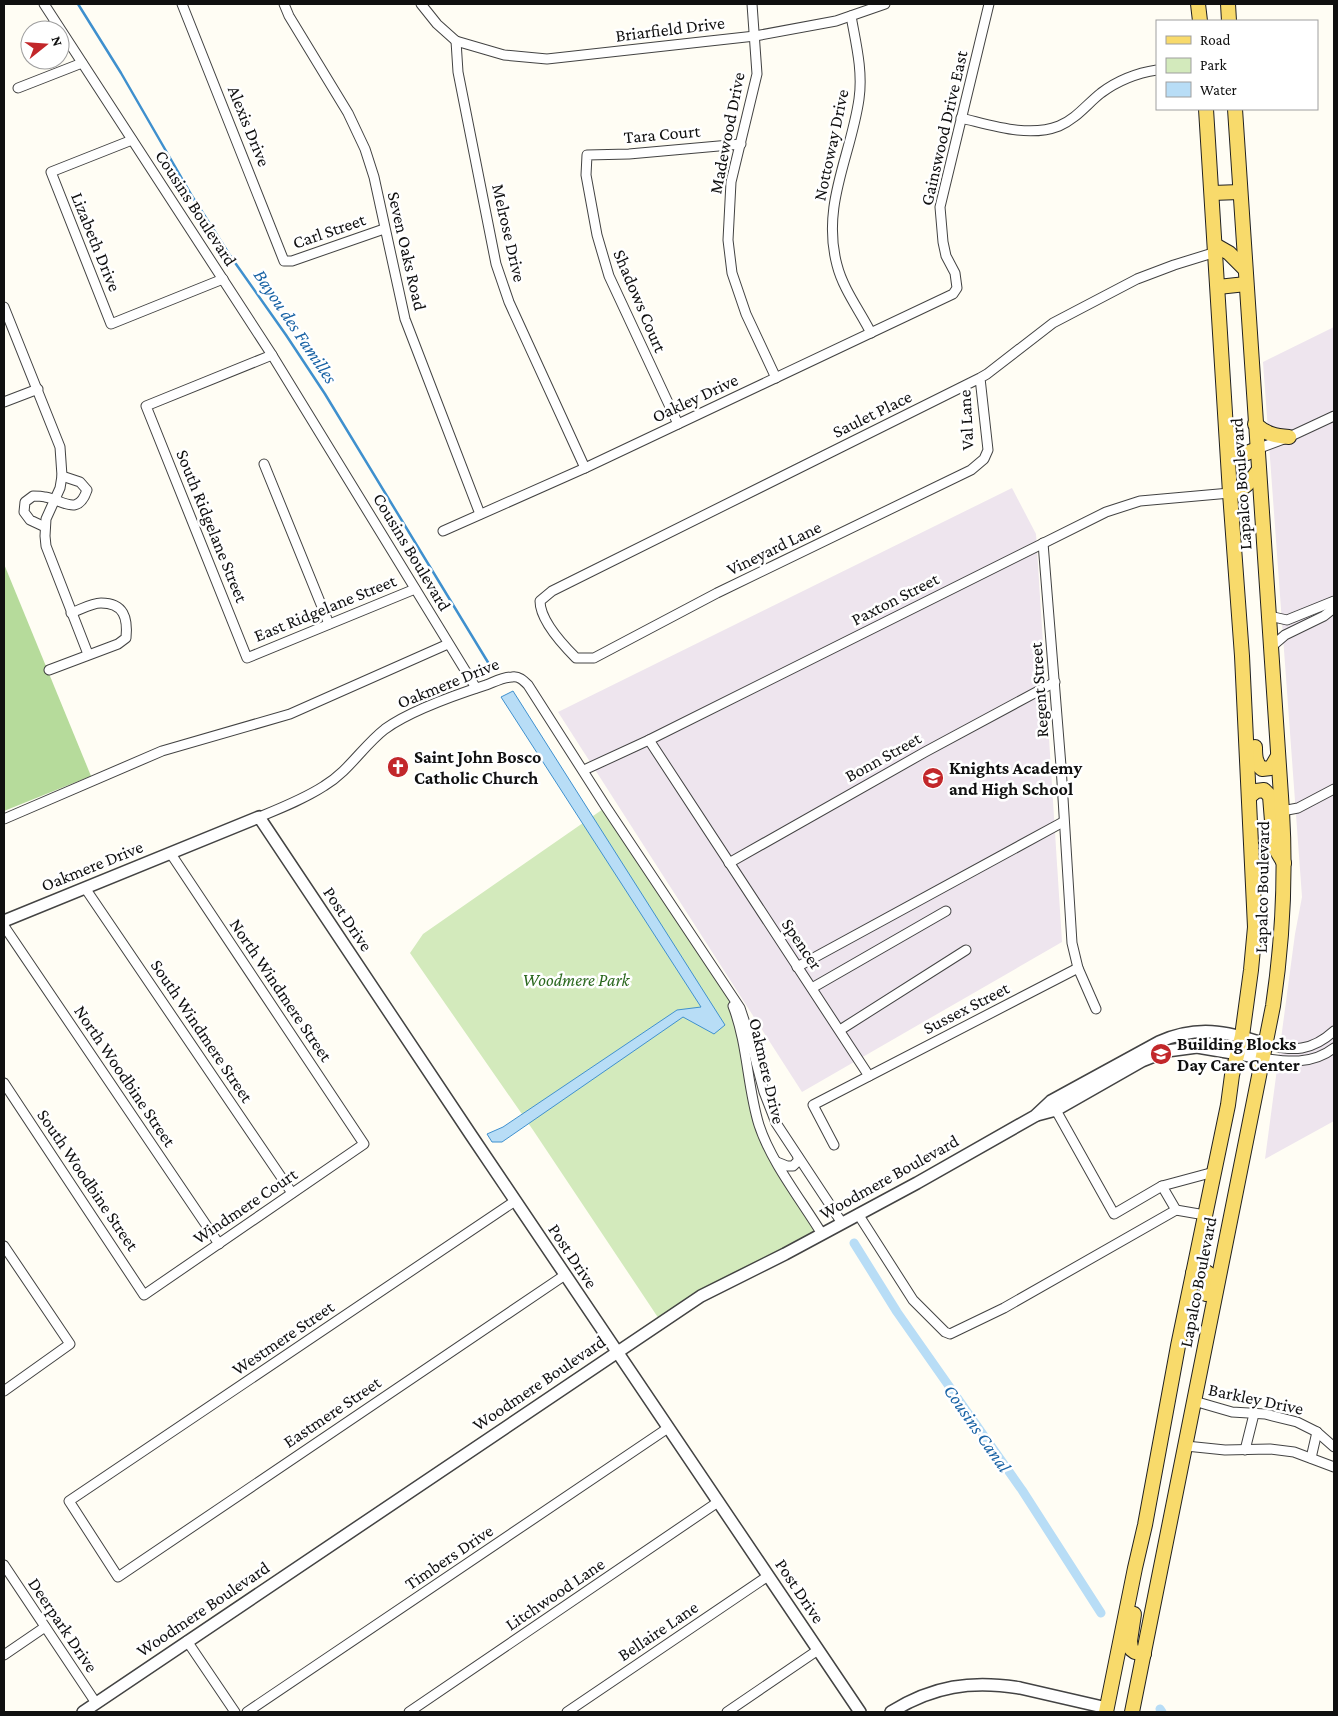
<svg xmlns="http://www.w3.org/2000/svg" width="1338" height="1716" viewBox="0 0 1338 1716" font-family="'Crimson Pro',serif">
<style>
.industrial{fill:#eee5ee}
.green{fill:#d3eabc}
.forest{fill:#b6db9b}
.water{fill:#b8ddf6;stroke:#3f90ce}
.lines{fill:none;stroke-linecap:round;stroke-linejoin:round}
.stream{stroke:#3f90ce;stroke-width:2.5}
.canal{stroke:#b8ddf6;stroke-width:9}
.minor-casing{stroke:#434343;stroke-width:11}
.tertiary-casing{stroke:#434343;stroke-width:14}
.primary-casing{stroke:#212121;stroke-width:16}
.minor{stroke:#fff;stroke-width:9}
.tertiary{stroke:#fff;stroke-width:11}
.primary{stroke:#f8da6b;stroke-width:14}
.labels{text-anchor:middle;stroke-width:5;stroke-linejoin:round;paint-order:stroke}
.street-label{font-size:18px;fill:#101010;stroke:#fff}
.poi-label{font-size:18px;font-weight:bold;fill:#101010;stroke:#fff;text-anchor:start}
.park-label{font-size:18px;font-style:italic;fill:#2c691f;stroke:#fff}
.water-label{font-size:19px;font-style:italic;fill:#1862a4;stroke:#fff}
</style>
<rect width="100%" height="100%" fill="#fffdf4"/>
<g class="industrial">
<path d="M1334,327V1121L1265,1159L1295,934L1302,897L1263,362Z"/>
<path d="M1012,488L1036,534L1062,942L802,1092L558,712Z"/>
</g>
<path class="green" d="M606,807L728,992L735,1011L760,1126L822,1234L661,1322L533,1130L410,953L423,934Z"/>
<path class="forest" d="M4,564L91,776L4,811Z"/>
<path class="water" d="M513,691L725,1025L714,1034L683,1017L502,1142H492L487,1134L503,1127L677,1010L701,1007L501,697Z"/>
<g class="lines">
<path class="stream" d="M78,4L121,73L192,196L231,257L286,335L325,394L489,664"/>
<g class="canal">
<path d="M854,1243L897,1312L1022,1490L1101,1613"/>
<path d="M1160,1709L1162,1712"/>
</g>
<g class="minor-casing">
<g id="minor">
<path d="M44,4L272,355L476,688"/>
<path d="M182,4L284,261H292L384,229"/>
<path d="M284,4L289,16L348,113L365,149L374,177L405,319L480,514"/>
<path d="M421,4L437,24L456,41L504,55L547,59L755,36L836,21L885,4"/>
<path d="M752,4L757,74L731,182L728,240L732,273L746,314L776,378"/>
<path d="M851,16C856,44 863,71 859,99C851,156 821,205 837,265C843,289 860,311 871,333"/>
<path d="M456,41L458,72L496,264L509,302L585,468"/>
<path d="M18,88L82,63"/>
<path d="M961,118C991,125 1028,138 1059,126C1076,119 1087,104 1101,93C1117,81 1137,73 1157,70"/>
<path d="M132,140L51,172L111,324L223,279"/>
<path d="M4,307L60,447L62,476L60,488L46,519L45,536L46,546L88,654"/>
<path d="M272,355L146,406L247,658L415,589"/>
<path d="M980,378L988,450L984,459L971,470L717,593L594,658H576C563,645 540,620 540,601L552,591L980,378L987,374L1053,323L1137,279L1174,265L1216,252"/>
<path d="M4,402L38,389"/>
<path d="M678,424L609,276L597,235L586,175L587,155L629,154L741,144"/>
<path d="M1257,449L1289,437L1334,416"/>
<path d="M264,464L329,624"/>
<path d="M45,527L30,520L24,512L25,502L33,496C37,496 41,496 45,497C63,500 78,517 87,490L80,482L62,476"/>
<path d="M443,531L585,468L953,294L957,288L955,273L946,256L943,242L940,207L989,4"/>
<path d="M1043,543L1061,766L1072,943L1078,968L1096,1009"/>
<path d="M1269,616L1287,620L1334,601"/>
<path d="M1271,647L1285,635L1324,616L1334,608"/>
<path d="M49,670L118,644L126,638C128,618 124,603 101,603C91,603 80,610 71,613"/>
<path d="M649,740L869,1076"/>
<path d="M584,770L649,740L1106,512L1140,501L1230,493"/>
<path d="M1282,811L1298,808L1334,789"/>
<path d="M259,817C281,808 304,799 324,786C349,771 363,746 385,729C411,710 455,695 486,685C494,682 503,677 512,677C519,676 523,680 528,685L606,807L740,1008L749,1035L764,1092L776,1123L842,1223"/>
<path d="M4,819L162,751L290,714L448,644"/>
<path d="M729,863L925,752L1055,682"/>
<path d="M85,888L292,1193"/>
<path d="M4,926L219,1244"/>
<path d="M797,967L1063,822"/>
<path d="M812,988L946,911"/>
<path d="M733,1006C748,1045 747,1086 759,1125C771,1162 802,1201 822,1234"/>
<path d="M840,1030L966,950"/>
<path d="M1265,1044C1293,1052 1312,1051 1334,1031"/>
<path d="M1262,1058C1287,1062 1312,1065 1334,1048"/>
<path d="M4,1083L144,1295L364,1144L171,854"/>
<path d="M1053,1105L1114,1214L1162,1186L1214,1172"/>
<path d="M834,1145L813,1105L1078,968"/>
<path d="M777,1162L787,1166H793L798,1161V1157"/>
<path d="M515,1201L69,1501L118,1577L565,1275"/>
<path d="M1176,1210L1205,1215"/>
<path d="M858,1214L913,1300L945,1332L950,1334L1004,1308L1176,1210L1162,1186"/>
<path d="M4,1246L70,1344L4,1391"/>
<path d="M1194,1401L1232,1412L1265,1414L1297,1422L1317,1432L1334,1447"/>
<path d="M1186,1446L1225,1450L1270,1449L1294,1452L1334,1467"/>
<path d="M1245,1450L1254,1414"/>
<path d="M1311,1458L1317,1432"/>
<path d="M4,1565L96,1703"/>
<path d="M187,1641L235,1712"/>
<path d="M4,1655L45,1627"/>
<path d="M247,1712L668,1428"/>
<path d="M409,1712L718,1502"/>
<path d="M567,1712L768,1576"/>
<path d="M727,1712L818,1650"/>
</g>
</g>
<g class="tertiary-casing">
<g id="tertiary">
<path d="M4,921L259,817L471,1135L860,1712"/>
<path d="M1037,1115L1056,1110L1142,1061L1167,1051L1197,1047L1262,1058"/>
<path d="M83,1712L701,1296L785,1254L917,1183L1035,1116L1051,1101L1159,1042C1197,1025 1226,1031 1265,1044"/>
<path d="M891,1712C933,1686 971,1680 1020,1688L1107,1708"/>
</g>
</g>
<g class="primary-casing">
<g id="primary">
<path d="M1198,4L1200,21"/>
<path d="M1228,4L1229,21"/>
<path d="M1212,193L1240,192"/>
<path d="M1215,245L1229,253L1245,269"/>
<path d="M1218,287L1246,284"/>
<path d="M1255,424C1266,434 1275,436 1289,437"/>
<path d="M1235,434L1236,447L1239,454L1247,453L1257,449"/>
<path d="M1230,493C1244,490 1250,482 1258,471"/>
<path d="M1255,747C1255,755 1255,763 1262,769L1271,768L1278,756"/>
<path d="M1250,796L1256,791L1264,790L1270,796L1274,846L1284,863"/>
<path d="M1193,1273C1200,1269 1203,1269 1209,1274L1206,1294"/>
<path d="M1134,1614L1130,1641L1131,1649L1135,1652L1144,1654"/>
<path d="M1106,1712L1135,1568L1145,1525L1178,1346L1228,1105L1232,1075L1242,1036L1251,970L1255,927L1242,656L1230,493L1206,109"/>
<path d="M1132,1712L1273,1006C1283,939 1286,879 1282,811L1235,109"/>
</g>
</g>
<use href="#minor" class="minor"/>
<use href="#tertiary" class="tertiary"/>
<use href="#primary" class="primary"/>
</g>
<defs>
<g id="church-disc" transform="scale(1.125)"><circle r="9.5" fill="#c2272a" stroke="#fff"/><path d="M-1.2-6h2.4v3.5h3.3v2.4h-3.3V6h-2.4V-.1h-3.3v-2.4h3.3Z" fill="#fff"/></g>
<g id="school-disc" transform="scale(1.125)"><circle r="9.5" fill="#c2272a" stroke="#fff"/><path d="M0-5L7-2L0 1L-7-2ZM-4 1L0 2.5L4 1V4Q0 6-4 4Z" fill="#fff"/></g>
</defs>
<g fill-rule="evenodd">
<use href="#church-disc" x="398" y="767"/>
<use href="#school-disc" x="933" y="778"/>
<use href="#school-disc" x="1161" y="1054"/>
</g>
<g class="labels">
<g class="street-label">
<text transform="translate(670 29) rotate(-7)" y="6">Briarfield Drive</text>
<text transform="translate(249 126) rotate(68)" y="6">Alexis Drive</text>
<text transform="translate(944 128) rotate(-77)" y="6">Gainswood Drive East</text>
<text transform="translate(727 133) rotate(-79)" y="6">Madewood Drive</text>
<text transform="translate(662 134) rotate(-5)" y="6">Tara Court</text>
<text transform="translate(831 145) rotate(-78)" y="6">Nottoway Drive</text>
<text transform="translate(196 208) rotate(57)" y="6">Cousins Boulevard</text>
<text transform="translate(329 231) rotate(-19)" y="6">Carl Street</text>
<text transform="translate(509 233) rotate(77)" y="6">Melrose Drive</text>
<text transform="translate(96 242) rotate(68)" y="6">Lizabeth Drive</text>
<text transform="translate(407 251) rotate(77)" y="6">Seven Oaks Road</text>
<text transform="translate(640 301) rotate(67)" y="6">Shadows Court</text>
<text transform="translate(695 398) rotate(-25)" y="6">Oakley Drive</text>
<text transform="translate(872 414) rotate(-26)" y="6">Saulet Place</text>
<text transform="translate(966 420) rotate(-93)" y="6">Val Lane</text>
<text transform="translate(1241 484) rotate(-94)" y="6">Lapalco Boulevard</text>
<text transform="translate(212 526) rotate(68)" y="6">South Ridgelane Street</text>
<text transform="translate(774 548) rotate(-26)" y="6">Vineyard Lane</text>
<text transform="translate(412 552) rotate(59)" y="6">Cousins Boulevard</text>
<text transform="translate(895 599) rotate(-27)" y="6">Paxton Street</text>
<text transform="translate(325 608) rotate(-22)" y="6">East Ridgelane Street</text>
<text transform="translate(448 683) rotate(-22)" y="6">Oakmere Drive</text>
<text transform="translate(1039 690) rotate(-94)" y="6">Regent Street</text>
<text transform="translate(883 757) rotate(-29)" y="6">Bonn Street</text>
<text transform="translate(92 866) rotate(-22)" y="6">Oakmere Drive</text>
<text transform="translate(1262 887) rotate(-89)" y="6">Lapalco Boulevard</text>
<text transform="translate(348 919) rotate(56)" y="6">Post Drive</text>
<text transform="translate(802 944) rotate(56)" y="6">Spencer</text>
<text transform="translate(281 990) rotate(56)" y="6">North Windmere Street</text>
<text transform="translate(966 1008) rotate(-27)" y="6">Sussex Street</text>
<text transform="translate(202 1031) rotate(56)" y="6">South Windmere Street</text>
<text transform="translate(767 1071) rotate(77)" y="6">Oakmere Drive</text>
<text transform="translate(125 1076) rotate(56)" y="6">North Woodbine Street</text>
<text transform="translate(889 1177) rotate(-29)" y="6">Woodmere Boulevard</text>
<text transform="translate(88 1180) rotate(56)" y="6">South Woodbine Street</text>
<text transform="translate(245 1206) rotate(-34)" y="6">Windmere Court</text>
<text transform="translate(573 1256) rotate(56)" y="6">Post Drive</text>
<text transform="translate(1198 1282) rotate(-79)" y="6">Lapalco Boulevard</text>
<text transform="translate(283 1338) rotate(-34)" y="6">Westmere Street</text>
<text transform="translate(539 1383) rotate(-34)" y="6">Woodmere Boulevard</text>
<text transform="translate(1256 1399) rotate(12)" y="6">Barkley Drive</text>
<text transform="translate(332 1412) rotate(-34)" y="6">Eastmere Street</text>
<text transform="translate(449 1557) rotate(-34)" y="6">Timbers Drive</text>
<text transform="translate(800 1591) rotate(56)" y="6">Post Drive</text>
<text transform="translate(555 1594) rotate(-34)" y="6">Litchwood Lane</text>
<text transform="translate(203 1609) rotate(-34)" y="6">Woodmere Boulevard</text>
<text transform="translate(63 1625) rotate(56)" y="6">Deerpark Drive</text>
<text transform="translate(658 1631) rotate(-34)" y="6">Bellaire Lane</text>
</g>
<g class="poi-label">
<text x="414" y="763">Saint John Bosco<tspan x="414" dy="21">Catholic Church</tspan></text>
<text x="949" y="774">Knights Academy<tspan x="949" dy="21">and High School</tspan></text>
<text x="1177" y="1050">Building Blocks<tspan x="1177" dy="21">Day Care Center</tspan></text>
</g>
<g class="park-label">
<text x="576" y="986">Woodmere Park</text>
</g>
<g class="water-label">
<text transform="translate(296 326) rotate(56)" y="7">Bayou des Familles</text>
<text transform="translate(978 1428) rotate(55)" y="7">Cousins Canal</text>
</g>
</g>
<rect width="1338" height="1716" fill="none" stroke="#101010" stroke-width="10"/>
<rect x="1156" y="20" width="162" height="90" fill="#ffffff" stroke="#9f9f9f"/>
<rect x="1166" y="36" width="25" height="8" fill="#f8da6b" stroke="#9f9f9f"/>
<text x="1200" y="45" font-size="15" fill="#101010">Road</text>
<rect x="1166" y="58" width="25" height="15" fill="#d3eabc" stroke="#9f9f9f"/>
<text x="1200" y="70" font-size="15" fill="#101010">Park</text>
<rect x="1166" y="82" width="25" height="15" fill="#b8ddf6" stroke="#9f9f9f"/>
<text x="1200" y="95" font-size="15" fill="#101010">Water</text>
<g transform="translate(45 45) rotate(73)"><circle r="24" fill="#ffffff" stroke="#9f9f9f"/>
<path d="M0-4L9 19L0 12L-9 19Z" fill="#c2272a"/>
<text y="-8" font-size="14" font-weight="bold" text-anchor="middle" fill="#101010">N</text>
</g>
</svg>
